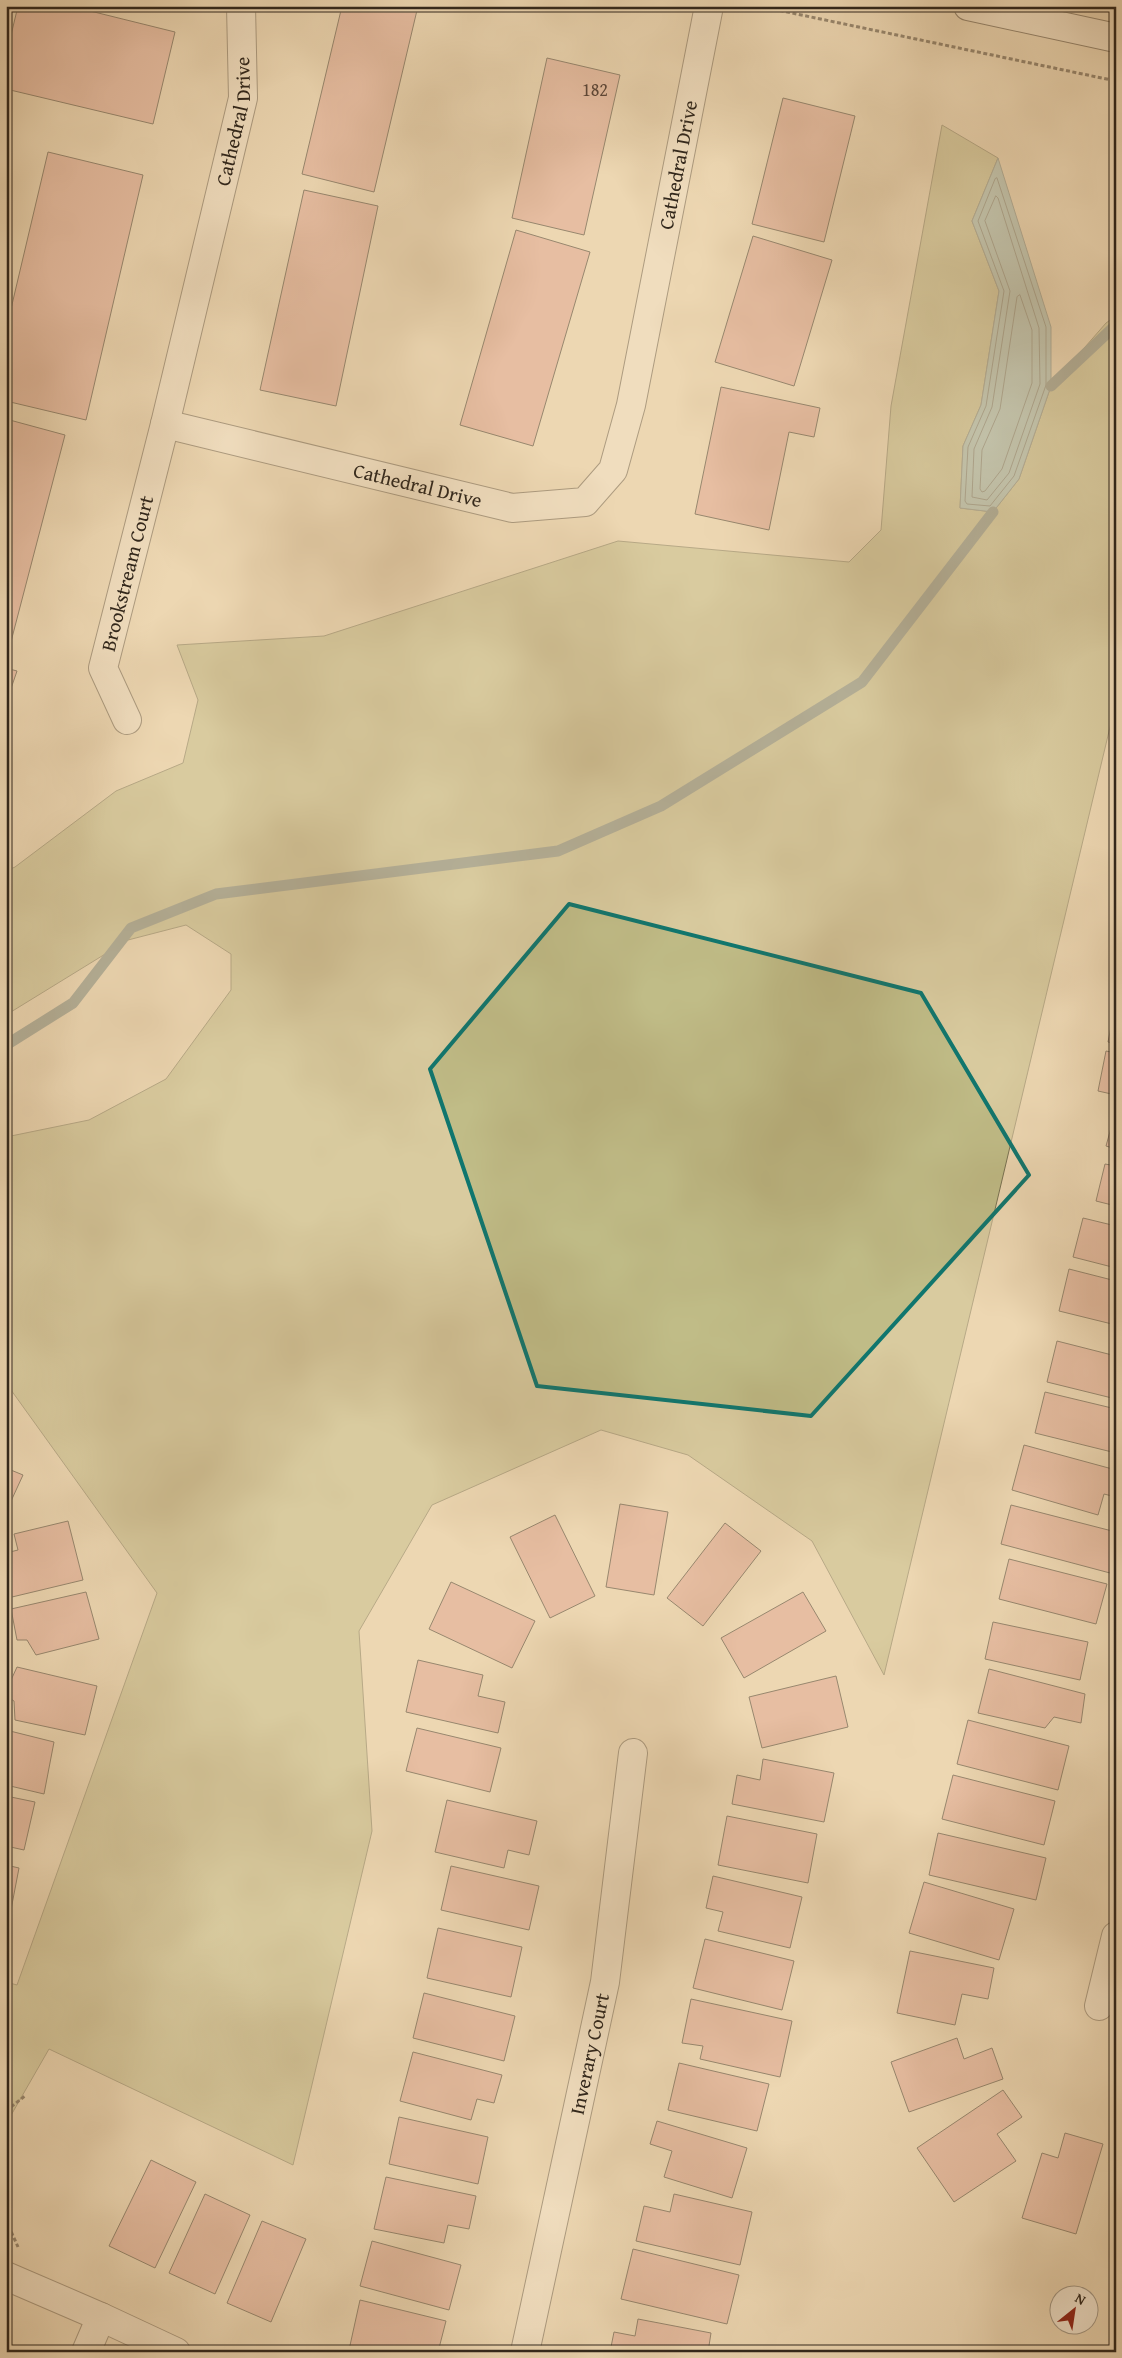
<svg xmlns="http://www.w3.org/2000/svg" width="1122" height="2358" viewBox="0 0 1122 2358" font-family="'Gentium Book Plus',serif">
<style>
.green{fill:#c0bc87;stroke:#787252}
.water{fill:#9ab8b2;stroke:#707e76}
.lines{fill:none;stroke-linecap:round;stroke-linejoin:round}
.shore{stroke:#667067;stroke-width:1}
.stream{stroke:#707e76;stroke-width:11}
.building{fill:#dfa18e;stroke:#31271c}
.minor-casing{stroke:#605342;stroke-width:30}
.secondary-casing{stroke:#31271c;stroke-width:30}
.path{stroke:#31271c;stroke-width:3;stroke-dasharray:4 2.5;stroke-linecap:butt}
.minor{stroke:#f3e5cd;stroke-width:28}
.secondary{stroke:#f3e5cd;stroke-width:28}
.marked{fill:none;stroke:#0f766e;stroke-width:4;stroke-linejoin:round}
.labels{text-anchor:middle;stroke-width:4.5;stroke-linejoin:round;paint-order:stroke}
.number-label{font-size:18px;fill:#5c4638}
.street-label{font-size:20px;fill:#31271c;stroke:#f3e5cd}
</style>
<rect width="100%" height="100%" fill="#edd7b2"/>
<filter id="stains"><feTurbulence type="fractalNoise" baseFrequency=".004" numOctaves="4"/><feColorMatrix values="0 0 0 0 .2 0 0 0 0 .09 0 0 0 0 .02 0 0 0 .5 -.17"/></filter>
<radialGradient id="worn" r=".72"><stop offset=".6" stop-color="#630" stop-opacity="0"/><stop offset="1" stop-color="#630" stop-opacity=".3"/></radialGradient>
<path class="green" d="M942,125L998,158L972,221L999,291L981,405L963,446L960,508L993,512L1019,479L1051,386L1106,323L1116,316V702L884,1675L812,1541L688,1455L601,1430L432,1505L359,1631L372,1831L293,2165L49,2049L6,2124V1982L17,1985L157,1593L6,1383V1137L89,1120L166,1079L231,990V954L186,925L128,940L6,1015V871L15,867L116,791L183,763L198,700L177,645L324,636L618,541L849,562L881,530L891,406Z"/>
<path class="water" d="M998,158L1051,327V386L1019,479L993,512L960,508L963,446L981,405L999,291L972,221Z"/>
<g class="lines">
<g class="shore">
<path d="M997,178L1046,327V385L1014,476L990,506L967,504L965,501L968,447L986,406L1004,291L978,221L995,179Z"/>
<path d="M996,196L998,198L1039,328L1040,384L1009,473L987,500L972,497L974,449L992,407L1010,291L985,221Z"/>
<path d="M1020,295L1032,330V383L1002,469L985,491L982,492L980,489L982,450L1000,409L1017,297Z"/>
</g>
<g class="stream">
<path d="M1051,386L1116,325"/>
<path d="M6,1045L73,1003L131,928L216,894L558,851L661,806L862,682L993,512"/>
</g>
</g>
<g class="building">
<path d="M18,6H70L175,32L153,124L6,89V56Z"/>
<path d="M342,6H418L374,192L302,174Z"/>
<path d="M547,58L620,75L584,235L512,218Z"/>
<path d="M783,98L855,116L824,242L752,224Z"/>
<path d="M48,152L143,175L86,420L6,401V330Z"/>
<path d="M304,190L378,206L336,406L260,390Z"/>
<path d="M516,230L590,252L533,446L460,425Z"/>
<path d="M753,236L832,260L794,386L715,362Z"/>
<path d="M721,387L820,408L814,437L789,432L769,530L695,514Z"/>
<path d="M6,419L65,435L8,653L6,652Z"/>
<path d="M6,668L17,671L6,703Z"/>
<path d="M1116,1001V1044L1108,1042Z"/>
<path d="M1106,1051L1116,1053V1095L1098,1091Z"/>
<path d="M1116,1110V1149L1106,1146Z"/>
<path d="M1105,1164L1116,1166V1206L1096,1201Z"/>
<path d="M1083,1218L1116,1226V1268L1073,1257Z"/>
<path d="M1069,1269L1116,1281V1325L1059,1311Z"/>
<path d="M1057,1341L1116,1356V1399L1047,1382Z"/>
<path d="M1045,1392L1116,1409V1453L1035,1433Z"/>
<path d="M1024,1445L1116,1470V1497L1104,1494L1098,1515L1012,1490Z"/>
<path d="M6,1468L23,1475L6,1512Z"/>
<path d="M620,1504L668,1512L654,1595L606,1587Z"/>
<path d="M1011,1505L1116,1532V1550L1110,1573L1001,1544Z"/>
<path d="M555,1515L595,1596L550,1618L510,1537Z"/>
<path d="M68,1521L83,1580L12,1597L6,1574V1553L18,1550L14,1534Z"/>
<path d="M725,1523L761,1551L703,1626L667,1598Z"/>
<path d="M1009,1559L1107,1584L1096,1624L999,1599Z"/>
<path d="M451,1582L535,1621L512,1668L429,1629Z"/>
<path d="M86,1592L99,1639L36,1655L27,1640H17L11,1609Z"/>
<path d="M803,1592L826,1631L744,1678L721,1638Z"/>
<path d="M993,1622L1088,1642L1080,1680L985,1659Z"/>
<path d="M418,1660L483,1675L478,1696L505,1702L498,1733L406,1712Z"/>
<path d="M17,1667L97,1686L85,1735L15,1720L14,1701L6,1696V1691Z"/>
<path d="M989,1669L1085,1694L1081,1723L1054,1717L1045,1728L978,1713Z"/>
<path d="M836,1676L848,1727L762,1748L749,1697Z"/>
<path d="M968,1720L1069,1746L1058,1790L957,1764Z"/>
<path d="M417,1728L501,1748L490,1792L406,1771Z"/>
<path d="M6,1730L54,1742L44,1794L6,1785Z"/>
<path d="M763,1759L834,1773L824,1822L732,1804L737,1775L760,1780Z"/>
<path d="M953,1775L1055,1801L1044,1845L942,1819Z"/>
<path d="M6,1796L35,1802L24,1850L6,1846Z"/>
<path d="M447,1800L537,1821L529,1855L508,1850L504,1868L435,1852Z"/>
<path d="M727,1816L817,1834L808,1883L718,1865Z"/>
<path d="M938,1833L1046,1858L1036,1900L929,1875Z"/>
<path d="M6,1865L19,1868L9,1920L6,1919Z"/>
<path d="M451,1866L539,1886L529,1930L441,1910Z"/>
<path d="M713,1876L802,1897L790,1948L718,1931L723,1912L706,1908Z"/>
<path d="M924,1882L1014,1909L999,1960L909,1933Z"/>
<path d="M438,1928L522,1947L511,1997L427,1978Z"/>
<path d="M705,1939L794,1961L782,2010L693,1988Z"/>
<path d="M910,1951L994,1968L988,1999L962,1994L955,2025L897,2013Z"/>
<path d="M424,1993L515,2016L504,2061L413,2038Z"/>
<path d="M691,1999L792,2021L780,2077L700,2059L703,2046L682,2043Z"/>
<path d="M957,2038L964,2059L992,2048L1003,2079L909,2112L891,2062Z"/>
<path d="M413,2052L502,2075L494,2103L477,2099L471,2120L400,2101Z"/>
<path d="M679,2063L769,2084L757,2131L668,2110Z"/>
<path d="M1003,2090L1022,2117L997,2134L1016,2161L954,2202L917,2148Z"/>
<path d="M399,2117L488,2137L478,2184L389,2164Z"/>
<path d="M657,2121L747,2148L732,2198L664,2177L672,2151L650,2144Z"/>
<path d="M1065,2133L1103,2144L1076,2234L1022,2218L1042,2153L1058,2158Z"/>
<path d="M151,2160L196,2182L155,2268L109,2246Z"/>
<path d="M386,2177L476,2196L469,2229L448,2225L444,2243L374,2229Z"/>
<path d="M205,2194L250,2215L215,2294L169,2273Z"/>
<path d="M674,2194L752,2212L740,2265L636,2241L644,2206L670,2212Z"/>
<path d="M262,2221L306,2239L271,2322L227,2303Z"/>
<path d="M372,2241L461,2265L449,2310L360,2286Z"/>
<path d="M633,2249L739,2275L727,2324L621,2299Z"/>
<path d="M360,2300L446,2321L438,2352H358L349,2350Z"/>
<path d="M638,2319L711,2333L708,2352H610L614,2332L635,2336Z"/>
</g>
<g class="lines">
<g class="minor-casing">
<g id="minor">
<path id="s1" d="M165,424L512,508L585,502L613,470L631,405L709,6"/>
<path id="s2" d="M127,720L103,668L165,424L243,98L241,6"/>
<path d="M1099,2006L1116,1936"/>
<path d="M6,2276L101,2317L176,2352"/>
<path d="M86,2352L101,2317"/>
<path id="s3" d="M525,2352L605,1982L633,1753"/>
</g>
</g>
<g class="secondary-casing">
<path id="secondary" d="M968,6L1116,38"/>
</g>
<g class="path">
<path d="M741,7L768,8L1116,81"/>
<path d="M6,2111L26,2095"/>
<path d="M6,2220L18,2247"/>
</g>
<use href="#minor" class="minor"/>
<use href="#secondary" class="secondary"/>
</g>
<path d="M0 0H1122V2358H0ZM569,904L921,993L1029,1175L811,1416L537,1386L430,1069Z" fill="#edd7b2" fill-opacity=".55" fill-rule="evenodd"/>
<path class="marked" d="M569,904L921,993L1029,1175L811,1416L537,1386L430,1069Z"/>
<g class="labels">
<g class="number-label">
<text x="595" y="96">182</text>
</g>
<g class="street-label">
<text dy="7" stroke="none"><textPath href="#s2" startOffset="620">Cathedral Drive</textPath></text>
<text dy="7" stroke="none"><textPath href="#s1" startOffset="785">Cathedral Drive</textPath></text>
<text dy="7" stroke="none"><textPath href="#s1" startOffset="260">Cathedral Drive</textPath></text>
<text dy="7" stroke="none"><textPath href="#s2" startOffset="155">Brookstream Court</textPath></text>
<text dy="7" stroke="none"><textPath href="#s3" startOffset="305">Inverary Court</textPath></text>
</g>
</g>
<rect width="1122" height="2358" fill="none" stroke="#edd7b2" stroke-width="25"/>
<rect x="8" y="8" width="1107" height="2343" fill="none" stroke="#31271c" stroke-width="2.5"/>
<rect x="12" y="12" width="1097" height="2333" fill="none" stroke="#31271c"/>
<g transform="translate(1074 2310) rotate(30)"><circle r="24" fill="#f3e5cd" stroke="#a59986"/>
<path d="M0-4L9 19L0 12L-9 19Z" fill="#8f2418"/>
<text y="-8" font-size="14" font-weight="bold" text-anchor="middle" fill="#31271c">N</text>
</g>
<rect width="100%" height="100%" filter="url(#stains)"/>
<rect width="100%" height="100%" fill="url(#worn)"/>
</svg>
